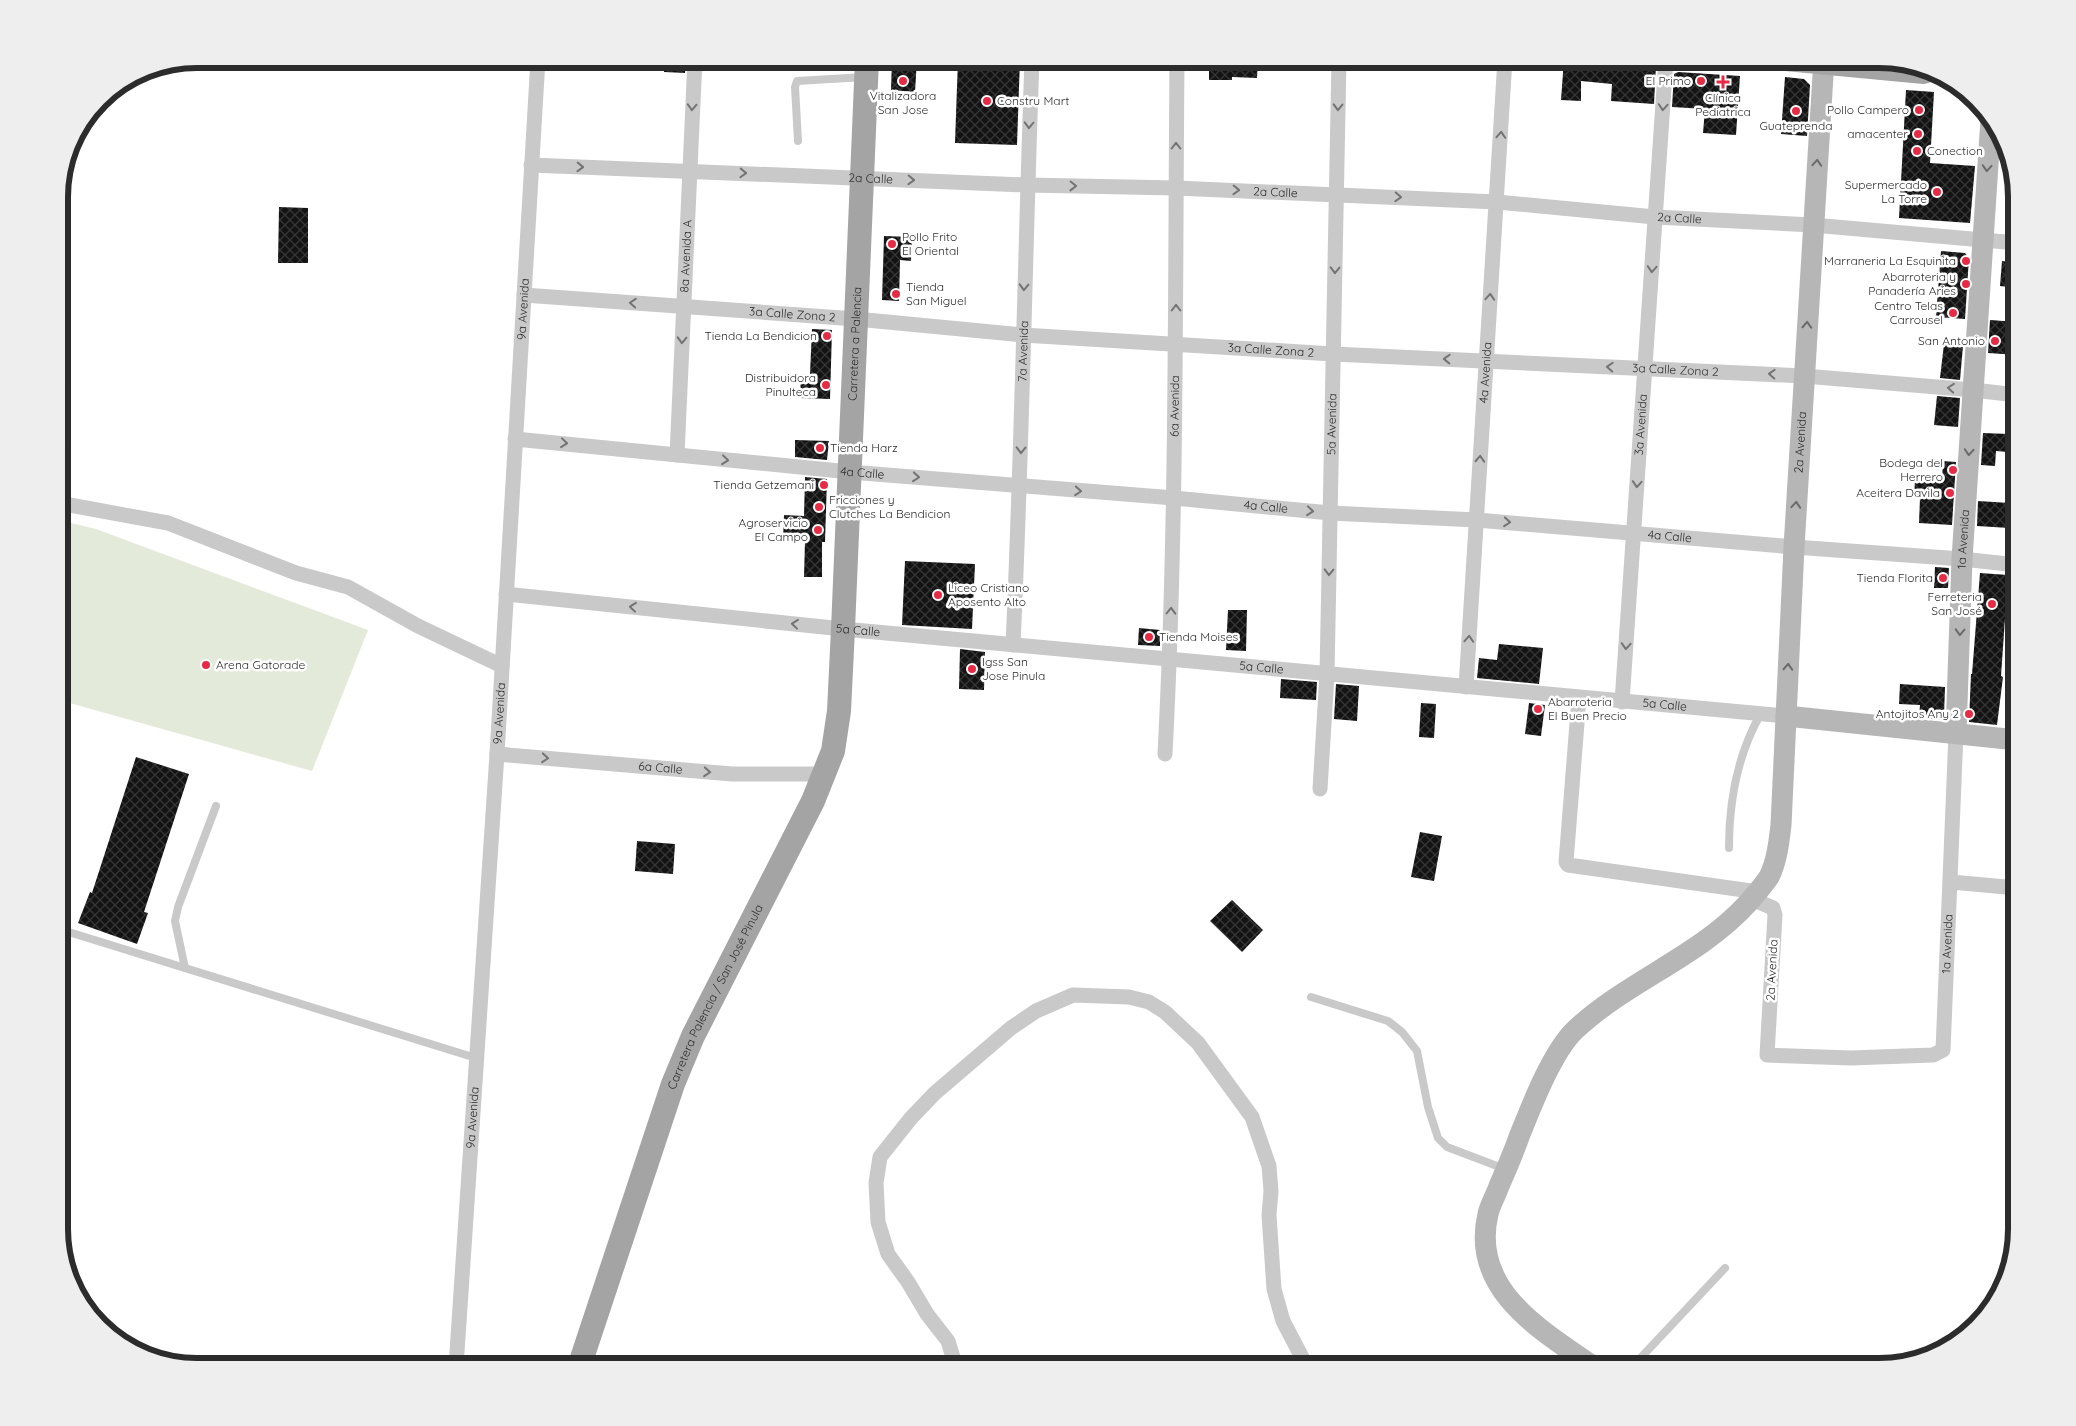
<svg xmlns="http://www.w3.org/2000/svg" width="2076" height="1426" viewBox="0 0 2076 1426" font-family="Quicksand,sans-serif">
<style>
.park{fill:#e3ead9}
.building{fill:url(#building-cross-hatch)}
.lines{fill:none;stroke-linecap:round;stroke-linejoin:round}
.lane{stroke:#c9c9c9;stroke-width:8}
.street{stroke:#c9c9c9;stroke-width:15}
.secondary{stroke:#b6b6b6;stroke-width:21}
.primary{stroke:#a4a4a4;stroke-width:24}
.oneway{stroke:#737373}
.oneway2{stroke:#6a6a6a}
.poi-dot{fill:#e62b45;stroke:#fff;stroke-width:2}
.labels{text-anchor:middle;stroke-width:5;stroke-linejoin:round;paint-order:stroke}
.poi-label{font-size:12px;fill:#2c2c2c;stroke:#fff;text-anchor:end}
.street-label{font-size:12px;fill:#2c2c2c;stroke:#fff}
.rim{fill:none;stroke:#2c2c2c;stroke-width:6}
</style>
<defs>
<pattern id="building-cross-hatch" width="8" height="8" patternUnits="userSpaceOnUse" patternTransform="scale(1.25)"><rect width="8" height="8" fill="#131313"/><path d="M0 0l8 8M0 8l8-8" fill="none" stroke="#363636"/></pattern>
</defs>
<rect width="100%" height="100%" fill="#fff"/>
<path class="park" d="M59,520L96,529L368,630L312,771L59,700Z"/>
<g class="building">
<path d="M664,59H686L685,73L664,72Z"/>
<path d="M892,59H917L915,92L891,90Z"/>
<path d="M958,59H1020L1017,145L955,143Z"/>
<path d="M1209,59H1258L1257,78L1232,77V80H1209Z"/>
<path d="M1564,59L1656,65L1654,104L1611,101L1612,84L1581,81V101L1561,100Z"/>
<path d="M1678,72L1740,76L1736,135L1703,133L1705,109L1672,107L1674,74Z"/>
<path d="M1785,77L1804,79L1810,85L1807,136L1781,134Z"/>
<path d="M1906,90L1934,92L1930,163L1975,166L1970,223L1899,218Z"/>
<path d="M279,207L308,208V263H278Z"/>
<path d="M884,236L912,237L911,261L900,260L899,301L882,300Z"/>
<path d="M1941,251L1965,253L1969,258L1965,319L1936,317Z"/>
<path d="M2002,261L2017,263V288L2000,286Z"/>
<path d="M1990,320L2017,322V355L1988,353Z"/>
<path d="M812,329L832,330L830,399L800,398L801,374H810Z"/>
<path d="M1944,344L1963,346L1960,380L1940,378Z"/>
<path d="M1937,396L1960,398L1958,427L1934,425Z"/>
<path d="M1983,433L2009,434L2008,452L1996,451L1995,466L1981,465Z"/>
<path d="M795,440L829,441L827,460L795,457Z"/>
<path d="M1943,461L1956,462L1952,525L1919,523L1920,498H1914L1915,479L1942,480Z"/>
<path d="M805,477L827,479L825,542H822V577H804L805,541L783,540L784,515L804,516Z"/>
<path d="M1978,501L2010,503L2009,528L1977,526Z"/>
<path d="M905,561L975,564L972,629L902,625Z"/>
<path d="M1935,567L1949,568L1948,588H1934Z"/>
<path d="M1980,573L2008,575L2001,676L2003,677L1997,725L1969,722L1971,674H1972Z"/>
<path d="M1228,610H1247L1246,651L1226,650Z"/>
<path d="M1139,628L1160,630V646L1138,645Z"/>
<path d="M1499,644L1543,648L1539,684L1477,678L1479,658L1497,660Z"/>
<path d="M960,649L985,652L984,690L959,689Z"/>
<path d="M1281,679L1317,682L1316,700L1280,698Z"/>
<path d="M1336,684L1359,686L1357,721L1334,719Z"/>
<path d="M1900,684L1945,687L1944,716L1941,720L1919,717L1920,705L1899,704Z"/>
<path d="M1421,703L1436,704L1434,738L1419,737Z"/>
<path d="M1529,703L1545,705L1541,736L1525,734Z"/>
<path d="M136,757L189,774L144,912L148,913L137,944L78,923L90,892L92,893Z"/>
<path d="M1420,832L1442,836L1434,881L1411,877Z"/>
<path d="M637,841L675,844L673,874L635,871Z"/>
<path d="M1232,900L1263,930L1242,952L1210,921Z"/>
</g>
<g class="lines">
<g class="lane">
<path d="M798,141L795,87L797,81L865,77"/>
<path d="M1729,848C1729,802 1737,756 1760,715"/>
<path d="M59,929L476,1058"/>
<path d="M185,968L175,921L178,907L216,806"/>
<path d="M1311,997L1388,1021L1402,1032L1417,1051L1428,1107L1438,1138L1447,1147L1505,1169"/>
<path d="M1632,1367L1725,1268"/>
</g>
<g class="street">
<path id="s1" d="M531,165L1027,185L1176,188L1497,202L1655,217L1813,225L2017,243"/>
<path id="s2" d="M524,295L856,319L1023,335L1333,354L1804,376L1973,390L2017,395"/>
<path id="s3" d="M515,439L850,472L1174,498L1330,513L1477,520L1794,547L1962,559L2017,565"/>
<path id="s4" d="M677,455L695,59"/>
<path d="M59,503L168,523L296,573L348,587L418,626L502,666"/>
<path id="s5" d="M506,594L843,629L1786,716"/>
<path id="s6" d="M1013,645C1022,450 1025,254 1032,59"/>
<path id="s7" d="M1466,687L1505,59"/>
<path d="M1579,698L1566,862L1568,865L1758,892"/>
<path id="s8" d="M1622,702L1666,59"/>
<path id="s9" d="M497,754L732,774H824"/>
<path id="s10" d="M1165,754C1177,523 1175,291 1177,59"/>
<path id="s11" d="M1320,789L1327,674L1339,59"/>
<path d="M1951,882L2017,888"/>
<path id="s12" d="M1752,899L1773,908L1775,915L1767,1055L1851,1058L1933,1055L1943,1050L1956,733"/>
<path id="s13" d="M456,1367L497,754L538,59"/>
<path d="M956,1367L948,1341L927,1314L908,1282L888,1254L878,1222L876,1183L880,1157L911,1118L935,1093L1011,1028L1036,1011L1073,995L1129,997L1149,1002L1165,1012L1198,1043L1252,1117L1269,1166L1271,1191L1269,1215L1274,1289L1283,1321L1307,1367"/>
</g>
<g class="secondary">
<path d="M1786,716L2017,740"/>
<path id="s14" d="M1956,733L1962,559L1991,119"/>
<path id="s15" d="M1594,1367C1541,1330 1470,1290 1488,1214C1490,1205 1496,1195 1499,1186C1506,1170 1513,1154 1519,1137C1531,1107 1552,1052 1575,1030C1627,981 1699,957 1748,903C1755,895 1763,886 1769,877C1777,861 1779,842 1781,825L1794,547L1824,59"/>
</g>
<g class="primary">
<path d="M1786,59L1924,72"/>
<path id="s16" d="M579,1367L673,1084L693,1036L813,801L833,751L839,711L843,629L867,59"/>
</g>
</g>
<defs><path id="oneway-chevron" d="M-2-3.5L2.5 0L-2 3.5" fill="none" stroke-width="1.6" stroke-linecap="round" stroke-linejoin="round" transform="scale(1.25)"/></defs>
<g class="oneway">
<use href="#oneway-chevron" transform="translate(692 107) rotate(93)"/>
<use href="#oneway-chevron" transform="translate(1338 107) rotate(91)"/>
<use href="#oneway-chevron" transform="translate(1663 107) rotate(94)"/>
<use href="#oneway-chevron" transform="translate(1029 125) rotate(92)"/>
<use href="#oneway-chevron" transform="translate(1501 135) rotate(-86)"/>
<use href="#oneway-chevron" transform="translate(1176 146) rotate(-90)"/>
<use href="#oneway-chevron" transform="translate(580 167) rotate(2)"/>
<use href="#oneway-chevron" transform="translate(743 173) rotate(2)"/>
<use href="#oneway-chevron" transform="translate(911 180) rotate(2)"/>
<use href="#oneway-chevron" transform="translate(1073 186) rotate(1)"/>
<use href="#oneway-chevron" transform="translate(1236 190) rotate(2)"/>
<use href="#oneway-chevron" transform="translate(1398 197) rotate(3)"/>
<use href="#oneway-chevron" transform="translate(1652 269) rotate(94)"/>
<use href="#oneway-chevron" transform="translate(1335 270) rotate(91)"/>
<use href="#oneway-chevron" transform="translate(1024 287) rotate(92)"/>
<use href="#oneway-chevron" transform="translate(1490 297) rotate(-86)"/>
<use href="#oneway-chevron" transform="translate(633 303) rotate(-176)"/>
<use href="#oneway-chevron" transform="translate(1176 308) rotate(-90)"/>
<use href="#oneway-chevron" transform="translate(682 340) rotate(92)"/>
<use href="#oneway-chevron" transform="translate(1447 359) rotate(-178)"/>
<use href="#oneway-chevron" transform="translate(1610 367) rotate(-177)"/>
<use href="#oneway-chevron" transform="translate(1772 374) rotate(-177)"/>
<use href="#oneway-chevron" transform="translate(1951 388) rotate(-175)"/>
<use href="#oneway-chevron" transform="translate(564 443) rotate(6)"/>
<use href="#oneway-chevron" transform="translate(1021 450) rotate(91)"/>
<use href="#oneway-chevron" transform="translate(1480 459) rotate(-87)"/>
<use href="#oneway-chevron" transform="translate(725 460) rotate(6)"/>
<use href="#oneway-chevron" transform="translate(916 477) rotate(5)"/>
<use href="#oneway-chevron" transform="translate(1637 484) rotate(94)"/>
<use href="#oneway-chevron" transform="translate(1078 491) rotate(4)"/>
<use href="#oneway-chevron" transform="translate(1310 511) rotate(6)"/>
<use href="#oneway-chevron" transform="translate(1507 522) rotate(5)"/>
<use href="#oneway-chevron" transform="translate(1329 572) rotate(91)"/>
<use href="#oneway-chevron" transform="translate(633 607) rotate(-174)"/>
<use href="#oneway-chevron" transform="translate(1171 611) rotate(-88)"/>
<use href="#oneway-chevron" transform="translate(795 624) rotate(-174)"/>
<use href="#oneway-chevron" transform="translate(1469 639) rotate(-86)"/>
<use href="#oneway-chevron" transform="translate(1626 646) rotate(94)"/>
<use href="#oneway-chevron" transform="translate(545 758) rotate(5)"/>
<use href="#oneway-chevron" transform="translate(707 772) rotate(5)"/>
</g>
<g class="oneway2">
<use href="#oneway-chevron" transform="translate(1817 163) rotate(-86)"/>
<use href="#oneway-chevron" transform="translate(1987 168) rotate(94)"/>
<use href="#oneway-chevron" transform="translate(1807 325) rotate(-87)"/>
<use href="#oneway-chevron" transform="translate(1969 452) rotate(94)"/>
<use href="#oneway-chevron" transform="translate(1796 505) rotate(-86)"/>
<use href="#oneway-chevron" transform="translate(1960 632) rotate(92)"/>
<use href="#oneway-chevron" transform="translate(1788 667) rotate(-87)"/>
</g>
<g class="poi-dot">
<circle cx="903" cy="81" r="5"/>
<circle cx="1701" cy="81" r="5"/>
<path d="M1720.5 74.5h5v5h5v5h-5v5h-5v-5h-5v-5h5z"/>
<circle cx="987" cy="101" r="5"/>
<circle cx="1919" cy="110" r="5"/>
<circle cx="1796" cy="111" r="5"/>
<circle cx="1918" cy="134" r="5"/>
<circle cx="1917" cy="151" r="5"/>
<circle cx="1937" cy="192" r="5"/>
<circle cx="892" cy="244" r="5"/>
<circle cx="1966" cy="261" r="5"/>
<circle cx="1966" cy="284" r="5"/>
<circle cx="896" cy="294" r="5"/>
<circle cx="1953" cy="313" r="5"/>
<circle cx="827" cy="336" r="5"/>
<circle cx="1995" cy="341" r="5"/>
<circle cx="826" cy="385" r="5"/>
<circle cx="820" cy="448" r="5"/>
<circle cx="1953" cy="470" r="5"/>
<circle cx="824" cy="485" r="5"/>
<circle cx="1950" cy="493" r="5"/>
<circle cx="819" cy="507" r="5"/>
<circle cx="818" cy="530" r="5"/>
<circle cx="1943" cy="578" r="5"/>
<circle cx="938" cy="595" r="5"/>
<circle cx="1992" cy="604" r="5"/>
<circle cx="1149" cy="637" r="5"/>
<circle cx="206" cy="665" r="5"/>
<circle cx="972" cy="669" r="5"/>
<circle cx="1538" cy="709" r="5"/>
<circle cx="1969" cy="714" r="5"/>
</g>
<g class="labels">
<g class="poi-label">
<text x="1691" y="85">El Primo</text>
<text x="903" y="100" text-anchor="middle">Vitalizadora<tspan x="903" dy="14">San Jose</tspan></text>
<text x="1723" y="102" text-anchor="middle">Clínica<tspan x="1723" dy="14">Pediatrica</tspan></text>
<text x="997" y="105" text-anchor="start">Constru Mart</text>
<text x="1909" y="114">Pollo Campero</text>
<text x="1796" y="130" text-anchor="middle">Guateprenda</text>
<text x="1908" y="138">amacenter</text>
<text x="1927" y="155" text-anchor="start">Conection</text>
<text x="1927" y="189">Supermercado<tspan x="1927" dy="14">La Torre</tspan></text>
<text x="902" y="241" text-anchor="start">Pollo Frito<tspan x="902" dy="14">El Oriental</tspan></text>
<text x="1956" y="265">Marraneria La Esquinita</text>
<text x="1956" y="281">Abarroteria y<tspan x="1956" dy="14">Panadería Aries</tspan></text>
<text x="906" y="291" text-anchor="start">Tienda<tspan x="906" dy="14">San Miguel</tspan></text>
<text x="1943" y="310">Centro Telas<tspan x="1943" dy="14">Carrousel</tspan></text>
<text x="817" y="340">Tienda La Bendicion</text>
<text x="1985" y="345">San Antonio</text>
<text x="816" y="382">Distribuidora<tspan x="816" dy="14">Pinulteca</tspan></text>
<text x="830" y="452" text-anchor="start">Tienda Harz</text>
<text x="1943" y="467">Bodega del<tspan x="1943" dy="14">Herrero</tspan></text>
<text x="814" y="489">Tienda Getzemani</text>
<text x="1940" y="497">Aceitera Davila</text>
<text x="829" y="504" text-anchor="start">Fricciones y<tspan x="829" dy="14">Clutches La Bendicion</tspan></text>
<text x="808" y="527">Agroservicio<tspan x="808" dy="14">El Campo</tspan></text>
<text x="1933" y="582">Tienda Florita</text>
<text x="948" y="592" text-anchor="start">Liceo Cristiano<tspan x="948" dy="14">Aposento Alto</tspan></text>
<text x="1982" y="601">Ferreteria<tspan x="1982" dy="14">San José</tspan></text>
<text x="1159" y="641" text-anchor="start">Tienda Moises</text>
<text x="982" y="666" text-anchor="start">Igss San<tspan x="982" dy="14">Jose Pinula</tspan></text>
<text x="216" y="669" text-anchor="start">Arena Gatorade</text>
<text x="1548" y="706" text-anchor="start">Abarroteria<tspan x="1548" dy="14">El Buen Precio</tspan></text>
<text x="1959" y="718">Antojitos Any 2</text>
</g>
<g class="street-label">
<text dy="4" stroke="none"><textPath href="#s1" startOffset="340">2a Calle</textPath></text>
<text dy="4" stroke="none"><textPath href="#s1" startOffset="745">2a Calle</textPath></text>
<text dy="4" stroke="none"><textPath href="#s1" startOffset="1150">2a Calle</textPath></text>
<text dy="4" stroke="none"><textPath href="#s4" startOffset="199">8a Avenida A</textPath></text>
<text dy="4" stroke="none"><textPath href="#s13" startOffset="1060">9a Avenida</textPath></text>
<text dy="4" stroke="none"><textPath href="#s2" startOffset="269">3a Calle Zona 2</textPath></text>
<text dy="4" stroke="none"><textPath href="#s16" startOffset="1076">Carretera a Palencia</textPath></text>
<text dy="4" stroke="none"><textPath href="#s2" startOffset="749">3a Calle Zona 2</textPath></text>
<text dy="4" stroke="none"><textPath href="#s6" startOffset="294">7a Avenida</textPath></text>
<text dy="4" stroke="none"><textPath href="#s2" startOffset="1154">3a Calle Zona 2</textPath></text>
<text dy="4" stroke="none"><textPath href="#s7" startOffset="315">4a Avenida</textPath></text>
<text dy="4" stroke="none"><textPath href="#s10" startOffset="348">6a Avenida</textPath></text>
<text dy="4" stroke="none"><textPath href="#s11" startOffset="365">5a Avenida</textPath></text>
<text dy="4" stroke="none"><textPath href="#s8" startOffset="278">3a Avenida</textPath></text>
<text dy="4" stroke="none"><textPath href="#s15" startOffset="1090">2a Avenida</textPath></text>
<text dy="4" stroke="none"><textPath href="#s3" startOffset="349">4a Calle</textPath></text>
<text dy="4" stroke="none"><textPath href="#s3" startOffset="754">4a Calle</textPath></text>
<text dy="4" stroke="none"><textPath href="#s3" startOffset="1159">4a Calle</textPath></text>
<text dy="4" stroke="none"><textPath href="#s14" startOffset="194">1a Avenida</textPath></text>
<text dy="4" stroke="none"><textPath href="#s5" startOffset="354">5a Calle</textPath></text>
<text dy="4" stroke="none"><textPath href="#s5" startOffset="759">5a Calle</textPath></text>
<text dy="4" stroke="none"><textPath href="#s5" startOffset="1164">5a Calle</textPath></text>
<text dy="4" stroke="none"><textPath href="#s13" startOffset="655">9a Avenida</textPath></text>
<text dy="4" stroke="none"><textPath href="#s9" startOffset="164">6a Calle</textPath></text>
<text dy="4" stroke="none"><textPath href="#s12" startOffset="454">1a Avenida</textPath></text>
<text transform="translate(1772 970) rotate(-87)" y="4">2a Avenida</text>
<text dy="4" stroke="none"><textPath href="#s16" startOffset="395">Carretera Palencia / San José Pinula</textPath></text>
<text dy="4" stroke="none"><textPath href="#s13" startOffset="250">9a Avenida</textPath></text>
</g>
</g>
<path d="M0 0H2076V1426H0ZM197 68H1879A129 129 0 0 1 2008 197V1229A129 129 0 0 1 1879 1358H197A129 129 0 0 1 68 1229V197A129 129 0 0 1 197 68Z" fill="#eee" fill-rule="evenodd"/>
<path class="rim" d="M197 68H1879A129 129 0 0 1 2008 197V1229A129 129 0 0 1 1879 1358H197A129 129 0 0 1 68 1229V197A129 129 0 0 1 197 68Z"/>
</svg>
